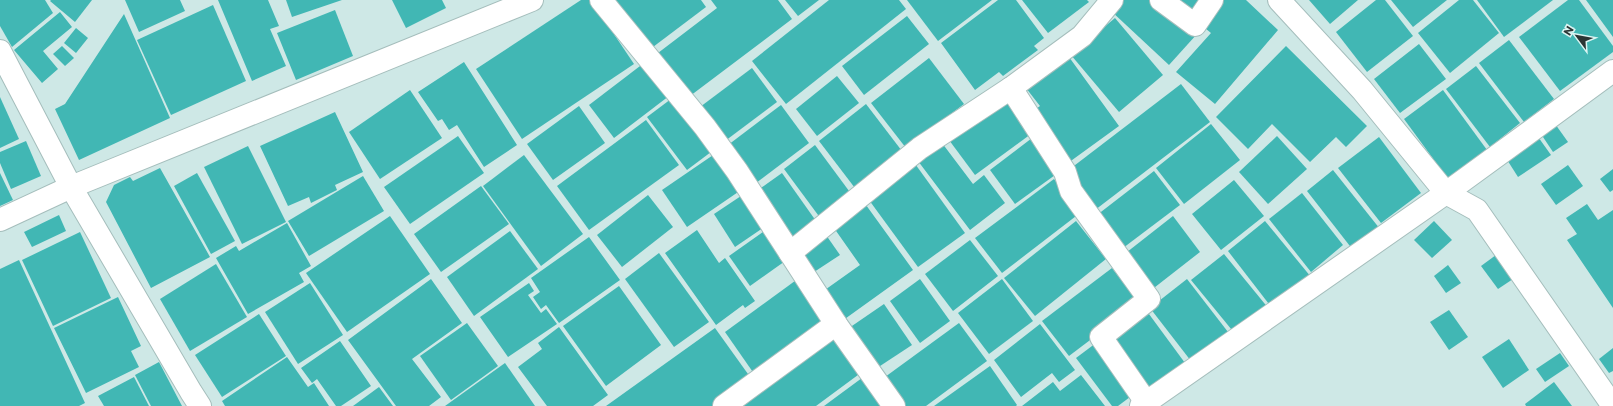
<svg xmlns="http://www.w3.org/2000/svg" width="1613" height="406" viewBox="0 0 1613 406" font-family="Montserrat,sans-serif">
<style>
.building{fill:#41b7b4}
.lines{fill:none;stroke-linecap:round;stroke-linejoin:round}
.minor-casing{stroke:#a5bebc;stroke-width:24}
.minor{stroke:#fff;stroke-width:22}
</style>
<rect width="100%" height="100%" fill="#cee8e6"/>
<g class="building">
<path d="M0,0H45L53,13L12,47L0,26Z"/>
<path d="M51,0H92L75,22L50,1Z"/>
<path d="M125,0H180L185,11L139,32Z"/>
<path d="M218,0H268L279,26L270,29L286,66L252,81Z"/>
<path d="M286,0H342L292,17Z"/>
<path d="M392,0H442L446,8L406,28Z"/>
<path d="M581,0H591L634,64L522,139L476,69Z"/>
<path d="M612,0H701L706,7L649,50Z"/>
<path d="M711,0H778L792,19L690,96L658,53L717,8Z"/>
<path d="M785,0H819L798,16Z"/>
<path d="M829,0H899L906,9L786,104L752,61Z"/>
<path d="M907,0H992L938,41Z"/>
<path d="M998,0H1016L1044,38L1034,46L1038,50L1003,76L999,72L975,90L941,43Z"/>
<path d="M1022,0H1087L1089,2L1048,33Z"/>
<path d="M1118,0H1154L1197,34L1169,65L1110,10Z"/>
<path d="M1166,0H1201L1188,17Z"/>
<path d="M1217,0H1246L1278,30L1215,104L1176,72L1211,33L1200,24Z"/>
<path d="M1309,0H1358L1330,24Z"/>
<path d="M1376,0H1385L1413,36L1367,72L1336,32Z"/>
<path d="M1391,0H1447L1413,27Z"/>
<path d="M1459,0H1473L1499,33L1450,73L1418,33Z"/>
<path d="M1477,0H1553L1504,37Z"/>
<path d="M1568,0H1579L1613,46V52L1560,91L1519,37Z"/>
<path d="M1586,0H1613V37Z"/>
<path d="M213,5L246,81L171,115L137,40Z"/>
<path d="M335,10L353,56L296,80L277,33Z"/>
<path d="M60,12L72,27L43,51L58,69L42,83L14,50Z"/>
<path d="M124,14L170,118L79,160L55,109L65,104Z"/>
<path d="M907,16L929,44L864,95L842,66Z"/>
<path d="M1115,18L1163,75L1119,112L1071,55Z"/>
<path d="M76,28L88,38L76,53L64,43Z"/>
<path d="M1509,40L1554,99L1524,122L1479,63Z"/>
<path d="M1419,44L1446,79L1400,113L1374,79Z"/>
<path d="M62,46L74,58L65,66L53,54Z"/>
<path d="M1286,46L1367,126L1346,147L1336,137L1310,162L1272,124L1248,149L1216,117Z"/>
<path d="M1069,57L1119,126L1068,163L1031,113L1040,106L1026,88Z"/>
<path d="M929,58L964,104L906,148L871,103Z"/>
<path d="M464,62L517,145L484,167L457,125L449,130L442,119L438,121L418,92Z"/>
<path d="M644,63L669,96L614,138L589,105Z"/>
<path d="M1476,66L1520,123L1490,147L1446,89Z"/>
<path d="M752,68L777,102L725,141L700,107Z"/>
<path d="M837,76L859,103L817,136L796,109Z"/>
<path d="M1181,84L1210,122L1095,210L1066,172Z"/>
<path d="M410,90L442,138L380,179L349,132Z"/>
<path d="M1443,90L1487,150L1448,179L1404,119Z"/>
<path d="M675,96L715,149L687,170L647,117Z"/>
<path d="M1009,96L1035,131L975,175L949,140Z"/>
<path d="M0,97L19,139L0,148Z"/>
<path d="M866,104L905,155L858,192L819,141Z"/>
<path d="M781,105L809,143L756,183L728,145Z"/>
<path d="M579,106L605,143L553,180L527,144Z"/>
<path d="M335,112L363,172L335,185L337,190L311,203L309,197L288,206L260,146Z"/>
<path d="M646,120L679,165L589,230L557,186Z"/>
<path d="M1553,121L1568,142L1553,152L1539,131Z"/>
<path d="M1211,124L1240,160L1184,204L1156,168Z"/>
<path d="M1536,134L1551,155L1518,177L1504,155Z"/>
<path d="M1036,135L1062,170L1015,204L990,170Z"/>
<path d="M458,136L484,173L410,224L384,187Z"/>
<path d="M1277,136L1307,169L1268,204L1239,172Z"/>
<path d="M1379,137L1421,193L1381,223L1338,168Z"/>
<path d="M26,141L41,176L11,189L0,163V152Z"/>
<path d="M942,143L973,184L984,175L1005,203L970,230L918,161Z"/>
<path d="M815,145L852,195L821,219L784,169Z"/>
<path d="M248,146L286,222L242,244L204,167Z"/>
<path d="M719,151L744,188L687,227L662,190Z"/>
<path d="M524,155L583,234L541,266L483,186Z"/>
<path d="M913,161L965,233L918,267L869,200Z"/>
<path d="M1568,165L1583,186L1556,205L1541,184Z"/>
<path d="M160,168L210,257L151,288L106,202L114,185L130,177L133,181Z"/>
<path d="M1613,169V190L1610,192L1600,179Z"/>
<path d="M1333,170L1380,229L1353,250L1307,191Z"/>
<path d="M1154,171L1180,205L1123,248L1097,215Z"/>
<path d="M0,173L13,200L0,206Z"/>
<path d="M197,173L235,241L211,254L174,186Z"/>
<path d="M782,173L816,221L788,240L754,193Z"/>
<path d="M363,176L384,211L309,256L288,221Z"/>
<path d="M1054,179L1080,213L1002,273L975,238Z"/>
<path d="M1234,180L1264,216L1221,250L1192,214Z"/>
<path d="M481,186L509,224L441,272L414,234Z"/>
<path d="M1302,193L1343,245L1311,272L1269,219Z"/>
<path d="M744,194L766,226L735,247L714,214Z"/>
<path d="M648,195L673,227L622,267L597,235Z"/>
<path d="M1587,204L1598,220L1613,210V308L1567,240L1577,234L1566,218Z"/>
<path d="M866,205L913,270L842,321L822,292L860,265L834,228Z"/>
<path d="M59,215L66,231L32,247L24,232Z"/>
<path d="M390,216L430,274L347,332L306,273Z"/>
<path d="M1173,216L1200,252L1150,291L1122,256Z"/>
<path d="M1076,221L1106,259L1035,316L1004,278Z"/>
<path d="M1265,221L1311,277L1272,308L1228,251Z"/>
<path d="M1434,221L1452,240L1432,258L1414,240Z"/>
<path d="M287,223L311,266L299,273L304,282L248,314L216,258L236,246L239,251Z"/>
<path d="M767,229L788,259L750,286L729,256Z"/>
<path d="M697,230L719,263L725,258L755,301L745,308L743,305L716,325L665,253Z"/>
<path d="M510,231L538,269L474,316L447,277Z"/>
<path d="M80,232L111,298L53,326L22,260Z"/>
<path d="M826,235L840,255L811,274L798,254Z"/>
<path d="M589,237L620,280L559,323L546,305L541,309L533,297L540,292L531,278Z"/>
<path d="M970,240L998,276L953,311L925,274Z"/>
<path d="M659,253L709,322L674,347L625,279Z"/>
<path d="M1224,254L1269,309L1236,335L1191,280Z"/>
<path d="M1496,255L1513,279L1498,289L1481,266Z"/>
<path d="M19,260L85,403L79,406H0V269Z"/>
<path d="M216,264L247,317L190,351L160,299Z"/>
<path d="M1448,265L1461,283L1446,293L1434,276Z"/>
<path d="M1112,268L1139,303L1069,356L1042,321Z"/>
<path d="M799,278L831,324L757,378L725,332Z"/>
<path d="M431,279L462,323L412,359L441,397L429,406H396L348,340Z"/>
<path d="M920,279L950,321L920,343L890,301Z"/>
<path d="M1002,279L1033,321L989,354L958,313Z"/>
<path d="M1187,279L1228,332L1191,361L1150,308Z"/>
<path d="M310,283L343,335L298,364L265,312Z"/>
<path d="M529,283L534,291L528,295L541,313L546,309L557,324L508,357L480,317Z"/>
<path d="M619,286L661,345L606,386L563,326Z"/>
<path d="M118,297L141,346L131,351L139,367L86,393L54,328Z"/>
<path d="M884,304L912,345L877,368L849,328Z"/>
<path d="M1146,310L1185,363L1145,393L1106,339Z"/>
<path d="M1449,310L1468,337L1449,350L1430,322Z"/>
<path d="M259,314L286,356L222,397L195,355Z"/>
<path d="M467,323L498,366L451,400L420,356Z"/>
<path d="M959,323L987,361L926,406H906L885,377Z"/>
<path d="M1040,324L1075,370L1059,382L1052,373L1021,397L994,360Z"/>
<path d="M559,327L608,395L593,406H547L518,367L542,349L538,343Z"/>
<path d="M715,328L753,381L719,406H606Z"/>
<path d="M832,331L862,372L816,406H730Z"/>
<path d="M1509,339L1529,370L1503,388L1482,357Z"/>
<path d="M1100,340L1138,391L1118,406H1112L1076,358Z"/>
<path d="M340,341L371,386L341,406H336L317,379L312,383L301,368Z"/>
<path d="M1613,348V371L1609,373L1599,359Z"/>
<path d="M1560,353L1569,366L1545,382L1536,369Z"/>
<path d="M287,357L308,387L314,383L329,406H225L222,401Z"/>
<path d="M159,362L182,406H151L135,375Z"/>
<path d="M505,363L535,406H445Z"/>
<path d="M990,366L1017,405L1016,406H934Z"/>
<path d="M866,375L888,406H824Z"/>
<path d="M1081,375L1105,406H1022L1053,382L1060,391Z"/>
<path d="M134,377L149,406H104L98,396Z"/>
<path d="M1554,382L1572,406H1526L1525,404Z"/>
<path d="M379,387L393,406H353Z"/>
</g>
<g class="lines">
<g class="minor-casing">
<g id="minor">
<path d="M601,0L705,127L737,171L836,324L894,406"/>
<path d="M1161,0L1195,25L1212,0"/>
<path d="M1279,0L1362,90L1446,193L1477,210L1613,406"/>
<path d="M0,51L71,187L191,392L200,406"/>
<path d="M1011,88L1065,172L1071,191L1149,299L1101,337L1146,402"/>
<path d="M0,220L71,187L532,0"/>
<path d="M790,253L920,148L1011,88L1082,36L1112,0"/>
<path d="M724,406L836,324"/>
<path d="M1141,406L1446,193L1613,71"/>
</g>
</g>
<use href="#minor" class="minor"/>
</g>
<g transform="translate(1577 36) rotate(302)" stroke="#dbf5f3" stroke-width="3" paint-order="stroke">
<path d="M0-3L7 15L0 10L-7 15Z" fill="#2b3534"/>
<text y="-6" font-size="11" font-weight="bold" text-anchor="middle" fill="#2b3534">N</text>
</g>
</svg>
